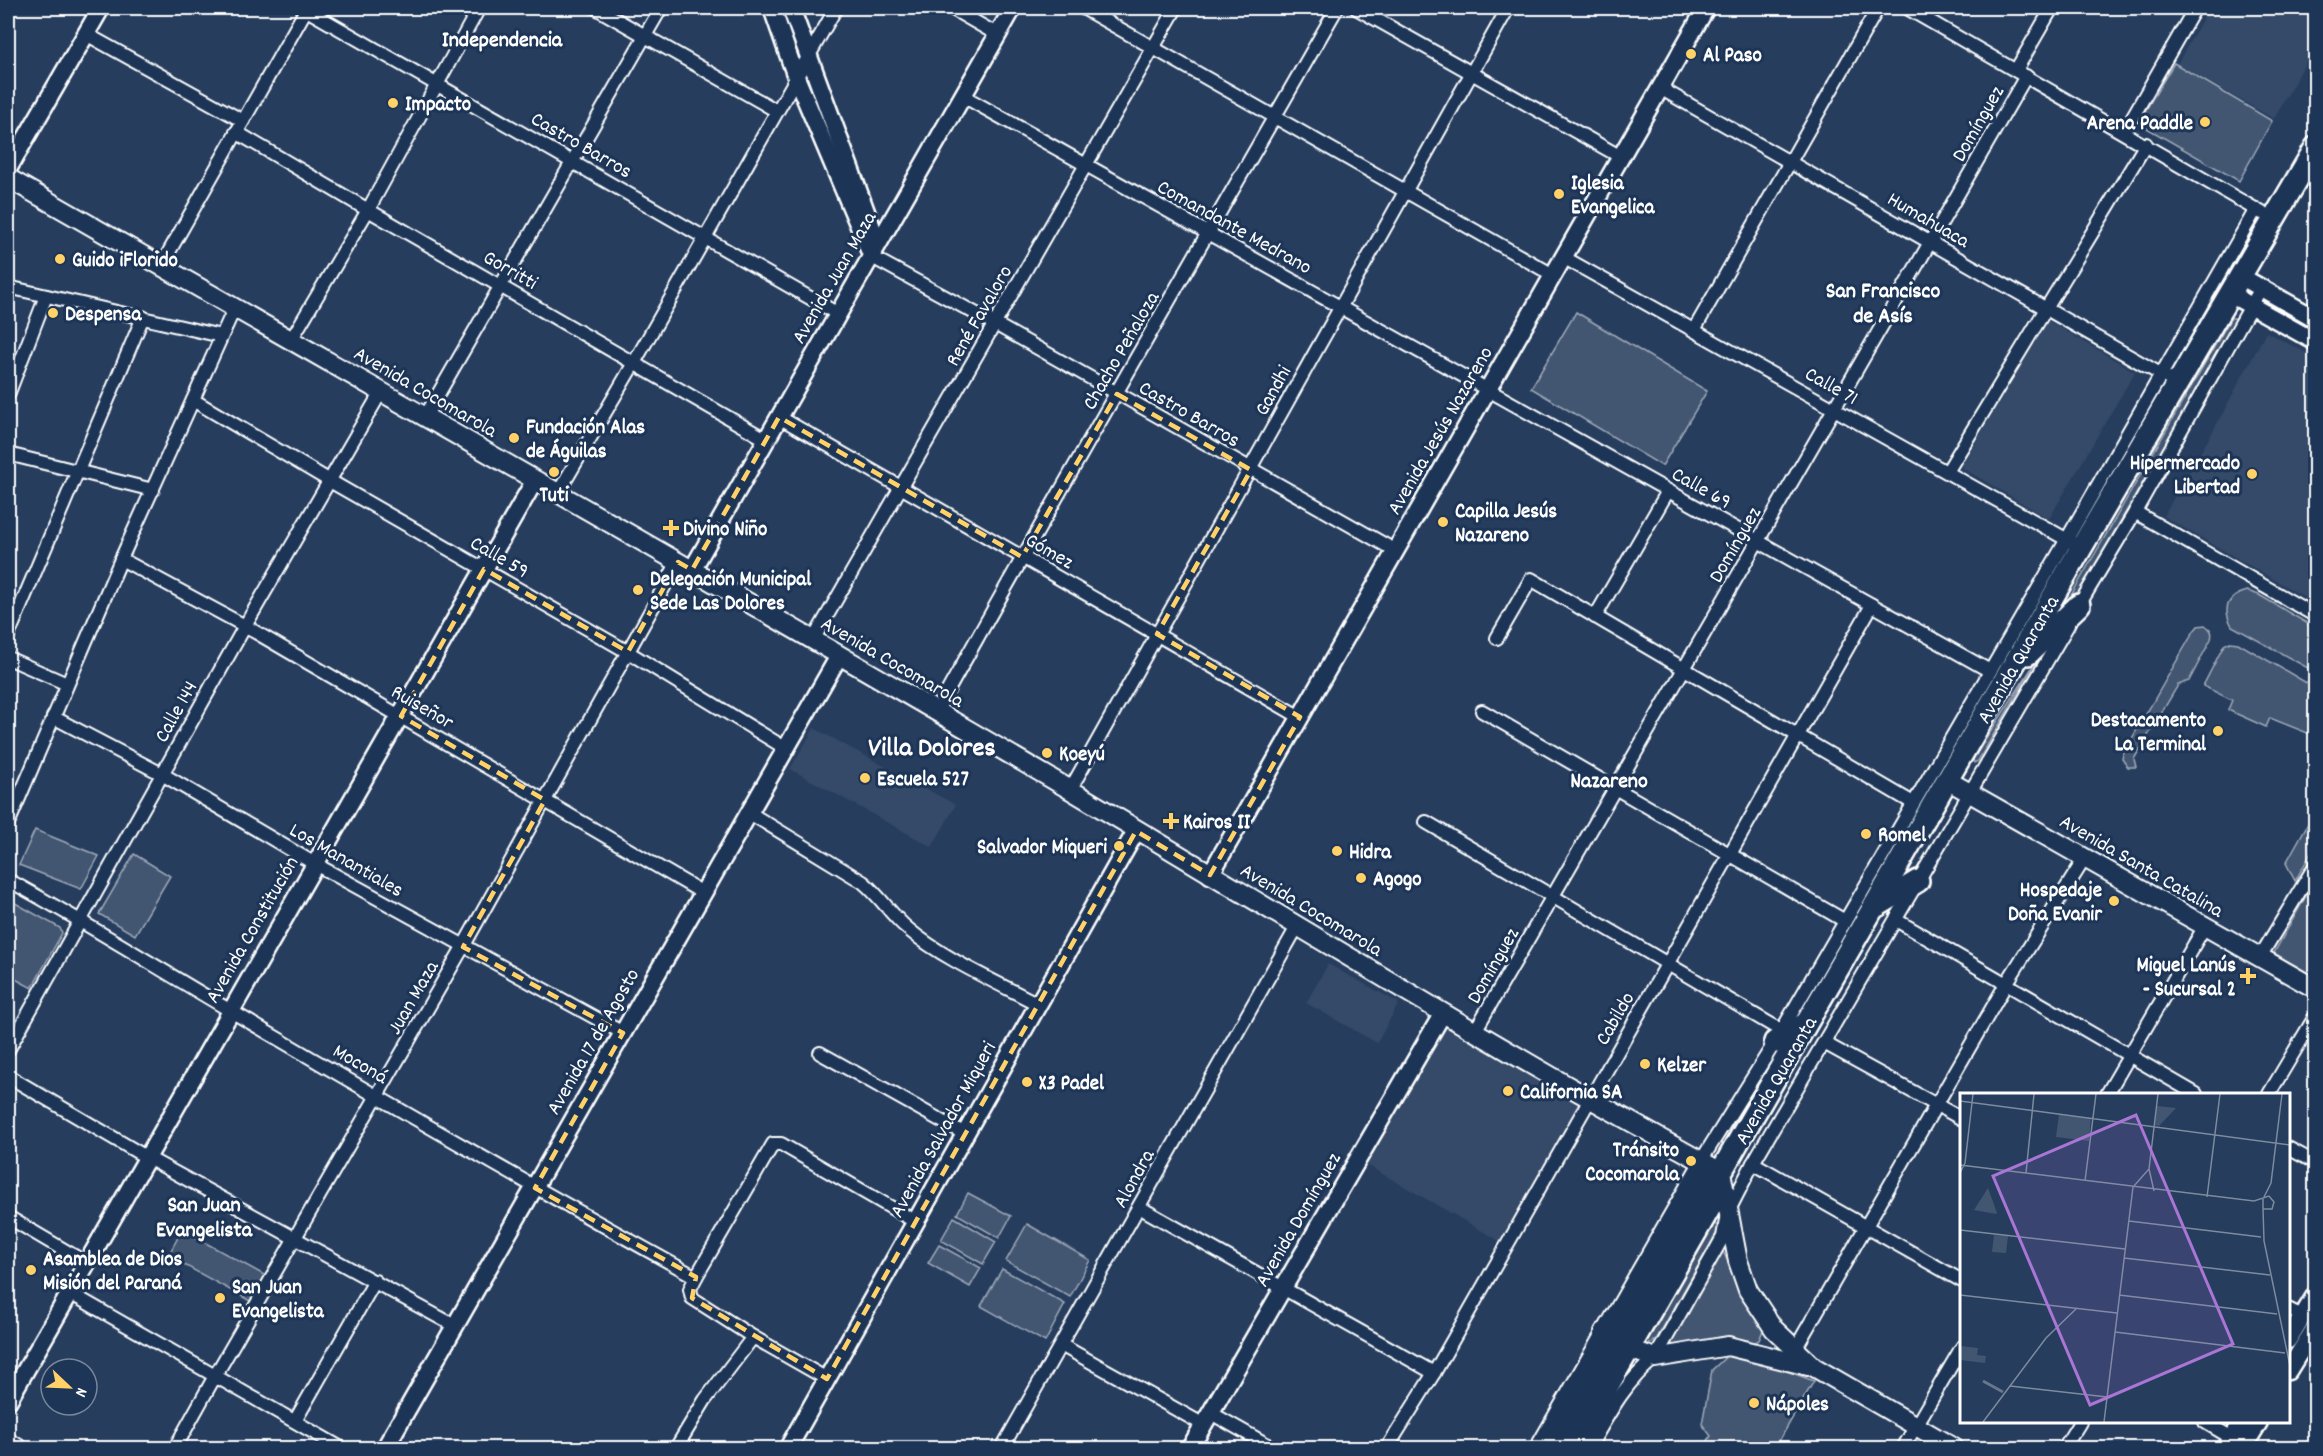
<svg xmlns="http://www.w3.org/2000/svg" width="2323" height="1456" viewBox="0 0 2323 1456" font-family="Dekko,sans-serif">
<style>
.built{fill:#344a68}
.green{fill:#425672;stroke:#a0aab8;stroke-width:1.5}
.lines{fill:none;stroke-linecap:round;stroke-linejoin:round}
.street-casing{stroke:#fff;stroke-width:16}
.secondary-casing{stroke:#fff;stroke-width:21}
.primary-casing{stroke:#fff;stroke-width:22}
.highway-casing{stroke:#fff;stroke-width:26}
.street{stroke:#1d3557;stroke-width:12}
.secondary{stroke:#1d3557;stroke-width:16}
.primary{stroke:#1d3557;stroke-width:18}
.highway{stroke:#1d3557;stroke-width:21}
.marked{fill:none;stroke:#ffd166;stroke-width:4.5;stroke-dasharray:12 8;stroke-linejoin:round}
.poi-dot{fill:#ffd166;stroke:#1d3557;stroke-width:2}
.labels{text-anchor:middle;stroke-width:6;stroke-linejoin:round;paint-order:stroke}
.poi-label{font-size:21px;font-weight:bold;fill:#fff;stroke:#1d3557;text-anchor:start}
.street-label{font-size:21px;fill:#fff;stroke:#1d3557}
.neighbourhood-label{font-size:22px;font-weight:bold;fill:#fff;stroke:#1d3557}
.district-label{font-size:27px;font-weight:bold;fill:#fff;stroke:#1d3557}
.inset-river{fill:none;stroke:#67788e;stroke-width:3}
.inset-road{fill:none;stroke:#7d8b9e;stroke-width:1.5}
.view{fill:#a976d5;fill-opacity:0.15;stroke:#a976d5;stroke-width:3}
.inset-edge{fill:none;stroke:#fff;stroke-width:3}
</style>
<rect width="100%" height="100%" fill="#263d5e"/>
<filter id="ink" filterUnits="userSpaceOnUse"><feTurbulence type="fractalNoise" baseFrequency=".0167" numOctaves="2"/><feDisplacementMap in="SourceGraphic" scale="12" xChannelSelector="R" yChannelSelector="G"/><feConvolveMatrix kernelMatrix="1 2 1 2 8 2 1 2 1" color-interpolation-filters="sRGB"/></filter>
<g filter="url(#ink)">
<g class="built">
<path d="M2209,8H2315V46L2274,119L2177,64Z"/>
<path d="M2047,320L2135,372L2049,519L1961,467Z"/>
<path d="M2266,332L2315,357V603L2163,516L2213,431Z"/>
<path d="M814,728L956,805L932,847L790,769Z"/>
<path d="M1328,964L1399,1003L1377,1043L1306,1003Z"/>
<path d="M1444,1026L1581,1105L1503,1243L1365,1164Z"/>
</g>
<g class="green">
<path d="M2174,63L2272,121L2239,181L2138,123Z"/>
<path d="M1576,312L1707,391L1662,466L1531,388Z"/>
<path d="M2231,318H2235V322L2074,602L2051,630Z"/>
<path d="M2247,591L2259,595L2315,628V672L2232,626C2222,608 2227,597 2247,591Z"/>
<path d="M2205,625C2211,629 2213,632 2211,639L2189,681L2178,685L2134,759L2136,767H2128L2122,759L2123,754L2194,631L2198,626Z"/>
<path d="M2230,642L2238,643L2315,688V736L2270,718L2266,727L2228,710L2232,700L2203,686L2224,645Z"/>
<path d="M2042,652L1978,761L1974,763L1973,759Z"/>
<path d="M2315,811V846L2295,881L2286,863Z"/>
<path d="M35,830L99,856L81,889L19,865Z"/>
<path d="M134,854L170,876L135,935L99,914Z"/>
<path d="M2315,880V977L2274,953Z"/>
<path d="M8,899L60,928L62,933L32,988L8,975Z"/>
<path d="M968,1193L1011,1216L999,1238L957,1214Z"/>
<path d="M954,1217L996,1242L983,1264L941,1240Z"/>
<path d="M1709,1223H1715L1718,1228L1716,1234L1657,1338L1652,1343L1647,1344L1644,1339Z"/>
<path d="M1027,1224L1090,1260L1070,1297L1006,1261Z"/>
<path d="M182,1230L266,1276L252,1302L168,1256Z"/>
<path d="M939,1245L981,1268L970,1287L928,1263Z"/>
<path d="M1722,1249L1747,1304L1764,1328L1759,1340L1754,1343L1714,1340L1668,1348Z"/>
<path d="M1002,1269L1065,1304L1045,1342L981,1306Z"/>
<path d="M1732,1351L1814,1381L1775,1448H1703L1711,1436L1702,1424L1712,1370Z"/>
</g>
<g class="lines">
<g class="street-casing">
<g id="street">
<path d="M596,8L777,111"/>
<path d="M951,8L998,35"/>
<path d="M1083,8L1553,275"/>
<path d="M1356,8L1621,157"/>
<path d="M1907,8L2262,213"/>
<path d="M305,9L838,314"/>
<path d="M86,34L243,121"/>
<path d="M2016,70L2052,8"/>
<path d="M1660,88L2169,379"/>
<path d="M963,96L1990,671"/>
<path d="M236,132L368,210L767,440"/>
<path d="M2124,132L2195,8"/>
<path d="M872,257L995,324L1396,551"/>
<path d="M1563,257L2073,543"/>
<path d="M161,266L307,8"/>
<path d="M8,287L221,336"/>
<path d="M1694,330L1878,8"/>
<path d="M291,340L368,210L479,8"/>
<path d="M8,395L46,296"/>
<path d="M193,400L330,481L628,652L785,748"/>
<path d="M425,417L661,8"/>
<path d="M779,417L1300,717"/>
<path d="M8,454L153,490"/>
<path d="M1947,472L2146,144"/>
<path d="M558,493L634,363L836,8"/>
<path d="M2135,512L2316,616"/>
<path d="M121,559L245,626L703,893"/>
<path d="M2076,610L2135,512L2261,288"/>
<path d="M1595,617L1668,491"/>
<path d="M8,636L143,317"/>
<path d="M1497,638L1531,579L1913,803"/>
<path d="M813,640L1176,8"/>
<path d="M8,658L67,684"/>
<path d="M1482,711L1845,921"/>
<path d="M936,712C1067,476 1203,242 1337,8"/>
<path d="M53,717L162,774L315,864L623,1033"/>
<path d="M1070,790L1508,8"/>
<path d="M748,812L863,882C880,896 891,915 908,929C942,958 998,983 1038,1004"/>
<path d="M1426,822L1782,1031"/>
<path d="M8,824L121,559L234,309"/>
<path d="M8,880C84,921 156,967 231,1011C385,1102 540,1191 696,1277"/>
<path d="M1896,920L2196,1094"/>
<path d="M2260,957L2316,864"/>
<path d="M1475,1031L2026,76"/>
<path d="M1824,1043L1962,1119"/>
<path d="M8,1050L245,626L381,392"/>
<path d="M820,1053L965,1134"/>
<path d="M8,1076L139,1153L455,1326"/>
<path d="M2107,1094L2205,926"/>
<path d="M2269,1094L2316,1015"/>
<path d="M2288,1148L2316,1163"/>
<path d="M1753,1163L1962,1281"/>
<path d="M1139,1207L1434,1373"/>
<path d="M8,1217L86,1263"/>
<path d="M70,1293L341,1448"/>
<path d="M2288,1309L2302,1316"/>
<path d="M1061,1345L1204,1425"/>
<path d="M1794,1351L2006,984L2085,858"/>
<path d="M827,1379L753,1337L692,1298L690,1289L696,1277L773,1144H781L916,1222"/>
<path d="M1211,1413L1273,1448"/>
<path d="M295,1421L375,1281"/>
<path d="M2205,1422L2232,1438"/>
<path d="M8,1439L23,1448"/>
<path d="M175,1448L215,1376L463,947L678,562"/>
<path d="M676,1448L705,1400L753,1337"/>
<path d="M1002,1448L1297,927"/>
<path d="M1387,1448L1434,1373L1872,605"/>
<path d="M1536,1448L1701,1161L1775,1042L2067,539L2256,209"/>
<path d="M1589,1448C1608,1415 1625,1382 1655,1358L1723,1237L1727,1214L1753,1163L2068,625"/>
<path d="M1903,1448L1962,1347"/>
<path d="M2064,1448L2080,1422"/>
</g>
</g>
<g class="secondary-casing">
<g id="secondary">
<path d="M772,8L796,77L872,257"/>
<path d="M791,8L878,244"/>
<path d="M8,169L101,8"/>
<path d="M2240,276L2316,319"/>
<path d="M2230,294L2316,342"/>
<path d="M692,570L1013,8"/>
<path d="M1210,875L1706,8"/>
<path d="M2288,1340L2316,1294"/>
<path d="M2288,1371L2316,1326"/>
<path d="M8,1401L535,480"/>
<path d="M385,1448L839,656"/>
<path d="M788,1448L1136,831"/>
<path d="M1190,1448L1443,1013"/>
<path d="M2226,1448L2242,1422"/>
<path d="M2243,1448L2259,1422"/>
</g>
</g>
<g class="primary-casing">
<g id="primary">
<path d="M8,178C361,381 717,582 1069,789C1286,918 1500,1051 1721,1172L1738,1261L1748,1290L1774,1329L1814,1367L1954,1448"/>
<path d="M1947,780L2316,989"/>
<path d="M1604,1332L1630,1349L1655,1358L1728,1346L1808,1366"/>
</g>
</g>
<g class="highway-casing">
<g id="highway">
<path d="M2028,654L2079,605"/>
<path d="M1877,906L1918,881"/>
<path d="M1775,1042L1805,1024"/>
<path d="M1554,1448L1706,1180L1721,1172"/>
<path d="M1572,1448L1717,1195L1721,1172L1742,1135L2081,548L2316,147"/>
</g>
</g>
<use href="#street" class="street"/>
<use href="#secondary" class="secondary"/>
<use href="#primary" class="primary"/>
<use href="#highway" class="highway"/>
</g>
</g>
<path class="marked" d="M1117,394L1251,470L1157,634L1300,717L1210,875L1136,831L827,1379L692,1298L696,1277L535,1188L623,1033L463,947L545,800L401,716L484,569L628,652L678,562L692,570L779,417L1022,557Z"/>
<g class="poi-dot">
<circle cx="1691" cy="54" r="6"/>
<circle cx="393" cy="103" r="6"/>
<circle cx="2205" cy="122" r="6"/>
<circle cx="1559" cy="194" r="6"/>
<circle cx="60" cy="259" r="6"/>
<circle cx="53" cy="313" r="6"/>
<circle cx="514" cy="438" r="6"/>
<circle cx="554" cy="472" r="6"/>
<circle cx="2252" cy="474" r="6"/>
<circle cx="1443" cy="522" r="6"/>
<path d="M668 519h6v6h6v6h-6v6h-6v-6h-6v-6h6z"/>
<circle cx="638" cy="590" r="6"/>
<circle cx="2218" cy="731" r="6"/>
<circle cx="1047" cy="753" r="6"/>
<circle cx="865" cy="778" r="6"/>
<path d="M1168 812h6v6h6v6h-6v6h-6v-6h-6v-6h6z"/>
<circle cx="1866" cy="834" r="6"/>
<circle cx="1119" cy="846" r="6"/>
<circle cx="1337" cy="851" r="6"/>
<circle cx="1361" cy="878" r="6"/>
<circle cx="2114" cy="901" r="6"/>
<path d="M2245 967h6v6h6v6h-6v6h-6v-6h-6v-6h6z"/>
<circle cx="1645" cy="1064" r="6"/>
<circle cx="1027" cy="1082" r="6"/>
<circle cx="1508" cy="1091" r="6"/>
<circle cx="1691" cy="1161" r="6"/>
<circle cx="31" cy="1270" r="6"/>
<circle cx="220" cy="1298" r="6"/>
<circle cx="1754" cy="1403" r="6"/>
</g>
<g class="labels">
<g class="poi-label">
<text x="1703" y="61">Al Paso</text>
<text x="405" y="110">Impacto</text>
<text x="2193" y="129" text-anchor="end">Arena Paddle</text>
<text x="1571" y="189">Iglesia<tspan x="1571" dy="24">Evangelica</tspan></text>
<text x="72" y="266">Guido iFlorido</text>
<text x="65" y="320">Despensa</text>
<text x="526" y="433">Fundación Alas<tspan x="526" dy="24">de Águilas</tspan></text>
<text x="2240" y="469" text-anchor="end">Hipermercado<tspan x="2240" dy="24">Libertad</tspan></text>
<text x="554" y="501" text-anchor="middle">Tuti</text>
<text x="1455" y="517">Capilla Jesús<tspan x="1455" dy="24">Nazareno</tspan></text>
<text x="683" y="535">Divino Niño</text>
<text x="650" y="585">Delegación Municipal<tspan x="650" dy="24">Sede Las Dolores</tspan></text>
<text x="2206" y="726" text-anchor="end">Destacamento<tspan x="2206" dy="24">La Terminal</tspan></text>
<text x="1059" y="760">Koeyú</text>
<text x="877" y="785">Escuela 527</text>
<text x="1183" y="828">Kairos II</text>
<text x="1878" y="841">Romel</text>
<text x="1107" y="853" text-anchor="end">Salvador Miqueri</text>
<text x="1349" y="858">Hidra</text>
<text x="1373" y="885">Agogo</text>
<text x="2102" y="896" text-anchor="end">Hospedaje<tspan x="2102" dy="24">Doña Evanir</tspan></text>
<text x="2236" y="971" text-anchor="end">Miguel Lanús<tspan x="2236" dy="24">- Sucursal 2</tspan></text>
<text x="1657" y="1071">Kelzer</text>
<text x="1039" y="1089">X3 Padel</text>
<text x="1520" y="1098">California SA</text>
<text x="1679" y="1156" text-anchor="end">Tránsito<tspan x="1679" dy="24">Cocomarola</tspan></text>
<text x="43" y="1265">Asamblea de Dios<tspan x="43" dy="24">Misión del Paraná</tspan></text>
<text x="232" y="1293">San Juan<tspan x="232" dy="24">Evangelista</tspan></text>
<text x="1766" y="1410">Nápoles</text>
</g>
<g class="street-label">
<text transform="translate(1977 123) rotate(-60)" y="7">Domínguez</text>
<text transform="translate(582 144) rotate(30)" y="7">Castro Barros</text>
<text transform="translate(1929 219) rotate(30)" y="7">Humahuaca</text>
<text transform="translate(1235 226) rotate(29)" y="7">Comandante Medrano</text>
<text transform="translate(511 269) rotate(30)" y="7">Gorritti</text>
<text transform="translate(833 277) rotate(-60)" y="7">Avenida Juan Maza</text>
<text transform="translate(978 315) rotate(-60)" y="7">René Favaloro</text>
<text transform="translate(1120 350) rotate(-60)" y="7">Chacho Peñaloza</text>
<text transform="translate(1832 385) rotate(29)" y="7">Calle 71</text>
<text transform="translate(1272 390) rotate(-61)" y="7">Gandhi</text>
<text transform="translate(426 391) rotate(30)" y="7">Avenida Cocomarola</text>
<text transform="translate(1190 413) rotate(30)" y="7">Castro Barros</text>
<text transform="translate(1439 430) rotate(-60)" y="7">Avenida Jesús Nazareno</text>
<text transform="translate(1702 487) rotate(29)" y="7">Calle 69</text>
<text transform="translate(1734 544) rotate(-60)" y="7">Domínguez</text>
<text transform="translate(1050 550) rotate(30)" y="7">Gómez</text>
<text transform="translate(500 556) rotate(30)" y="7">Calle 59</text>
<text transform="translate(2017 659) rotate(-60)" y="7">Avenida Quaranta</text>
<text transform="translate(893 661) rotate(30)" y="7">Avenida Cocomarola</text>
<text transform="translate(423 706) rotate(30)" y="7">Ruiseñor</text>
<text transform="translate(175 711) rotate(-61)" y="7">Calle 144</text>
<text transform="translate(347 859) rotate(30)" y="7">Los Manantiales</text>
<text transform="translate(2142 865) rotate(30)" y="7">Avenida Santa Catalina</text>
<text transform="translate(1312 909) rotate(31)" y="7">Avenida Cocomarola</text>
<text transform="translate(251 929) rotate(-60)" y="7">Avenida Constitución</text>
<text transform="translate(1492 965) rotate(-60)" y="7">Domínguez</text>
<text transform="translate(412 997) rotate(-60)" y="7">Juan Maza</text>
<text transform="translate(1614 1018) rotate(-60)" y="7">Cabildo</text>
<text transform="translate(592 1041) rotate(-60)" y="7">Avenida 17 de Agosto</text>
<text transform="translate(361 1063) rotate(30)" y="7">Moconá</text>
<text transform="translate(1775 1080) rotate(-60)" y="7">Avenida Quaranta</text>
<text transform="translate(942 1129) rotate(-61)" y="7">Avenida Salvador Miqueri</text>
<text transform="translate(1133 1178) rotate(-61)" y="7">Alondra</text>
<text transform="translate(1297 1219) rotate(-60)" y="7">Avenida Domínguez</text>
</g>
<g class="neighbourhood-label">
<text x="502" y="46">Independencia</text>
<text x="1883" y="297">San Francisco<tspan x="1883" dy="25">de Asís</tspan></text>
<text x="1609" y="787">Nazareno</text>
<text x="204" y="1211">San Juan<tspan x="204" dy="25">Evangelista</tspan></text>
</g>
<g class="district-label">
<text x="932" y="755">Villa Dolores</text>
</g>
</g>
<g transform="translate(1960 1093)">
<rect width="330" height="330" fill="#263d5e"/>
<path d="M197,13L216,15L199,33L195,32ZM99,21L131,25L129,48L96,44ZM28,95L37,120L36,121L14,117ZM34,142L48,143L46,160L32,159ZM0,253L18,255L17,262L26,263L25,270L0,267Z" fill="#425672"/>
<path class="inset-river" d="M23,288L43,299"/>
<path class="inset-road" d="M0,8L330,52M0,72L294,108L309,103L314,109L312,116H303V106M189,76L194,98M0,80L5,70L13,1M66,80L74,1M125,88L136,1M247,104L260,1M304,104L311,90L322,1M303,116L304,148L330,273M169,128L301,144M0,137L165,156M164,165L310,182M0,202L157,220M159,202L317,221M155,239L325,260M50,293L147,304M23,329L86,245L117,215M144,329L173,94L189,76L198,1"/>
<path class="view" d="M176,22L273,251L130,312L33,83Z"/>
<rect width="330" height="330" class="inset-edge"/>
</g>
<rect width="2323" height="1456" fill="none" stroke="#1d3557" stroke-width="30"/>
<rect x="15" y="15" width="2293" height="1426" fill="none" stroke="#fff" stroke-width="2" filter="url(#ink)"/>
<g transform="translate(69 1387) rotate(113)"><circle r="28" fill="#1d3557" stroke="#77869a" stroke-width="1.5"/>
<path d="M0-4.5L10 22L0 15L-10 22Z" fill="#ffd166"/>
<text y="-9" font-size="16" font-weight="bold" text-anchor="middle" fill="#ffffff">N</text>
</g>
</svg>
